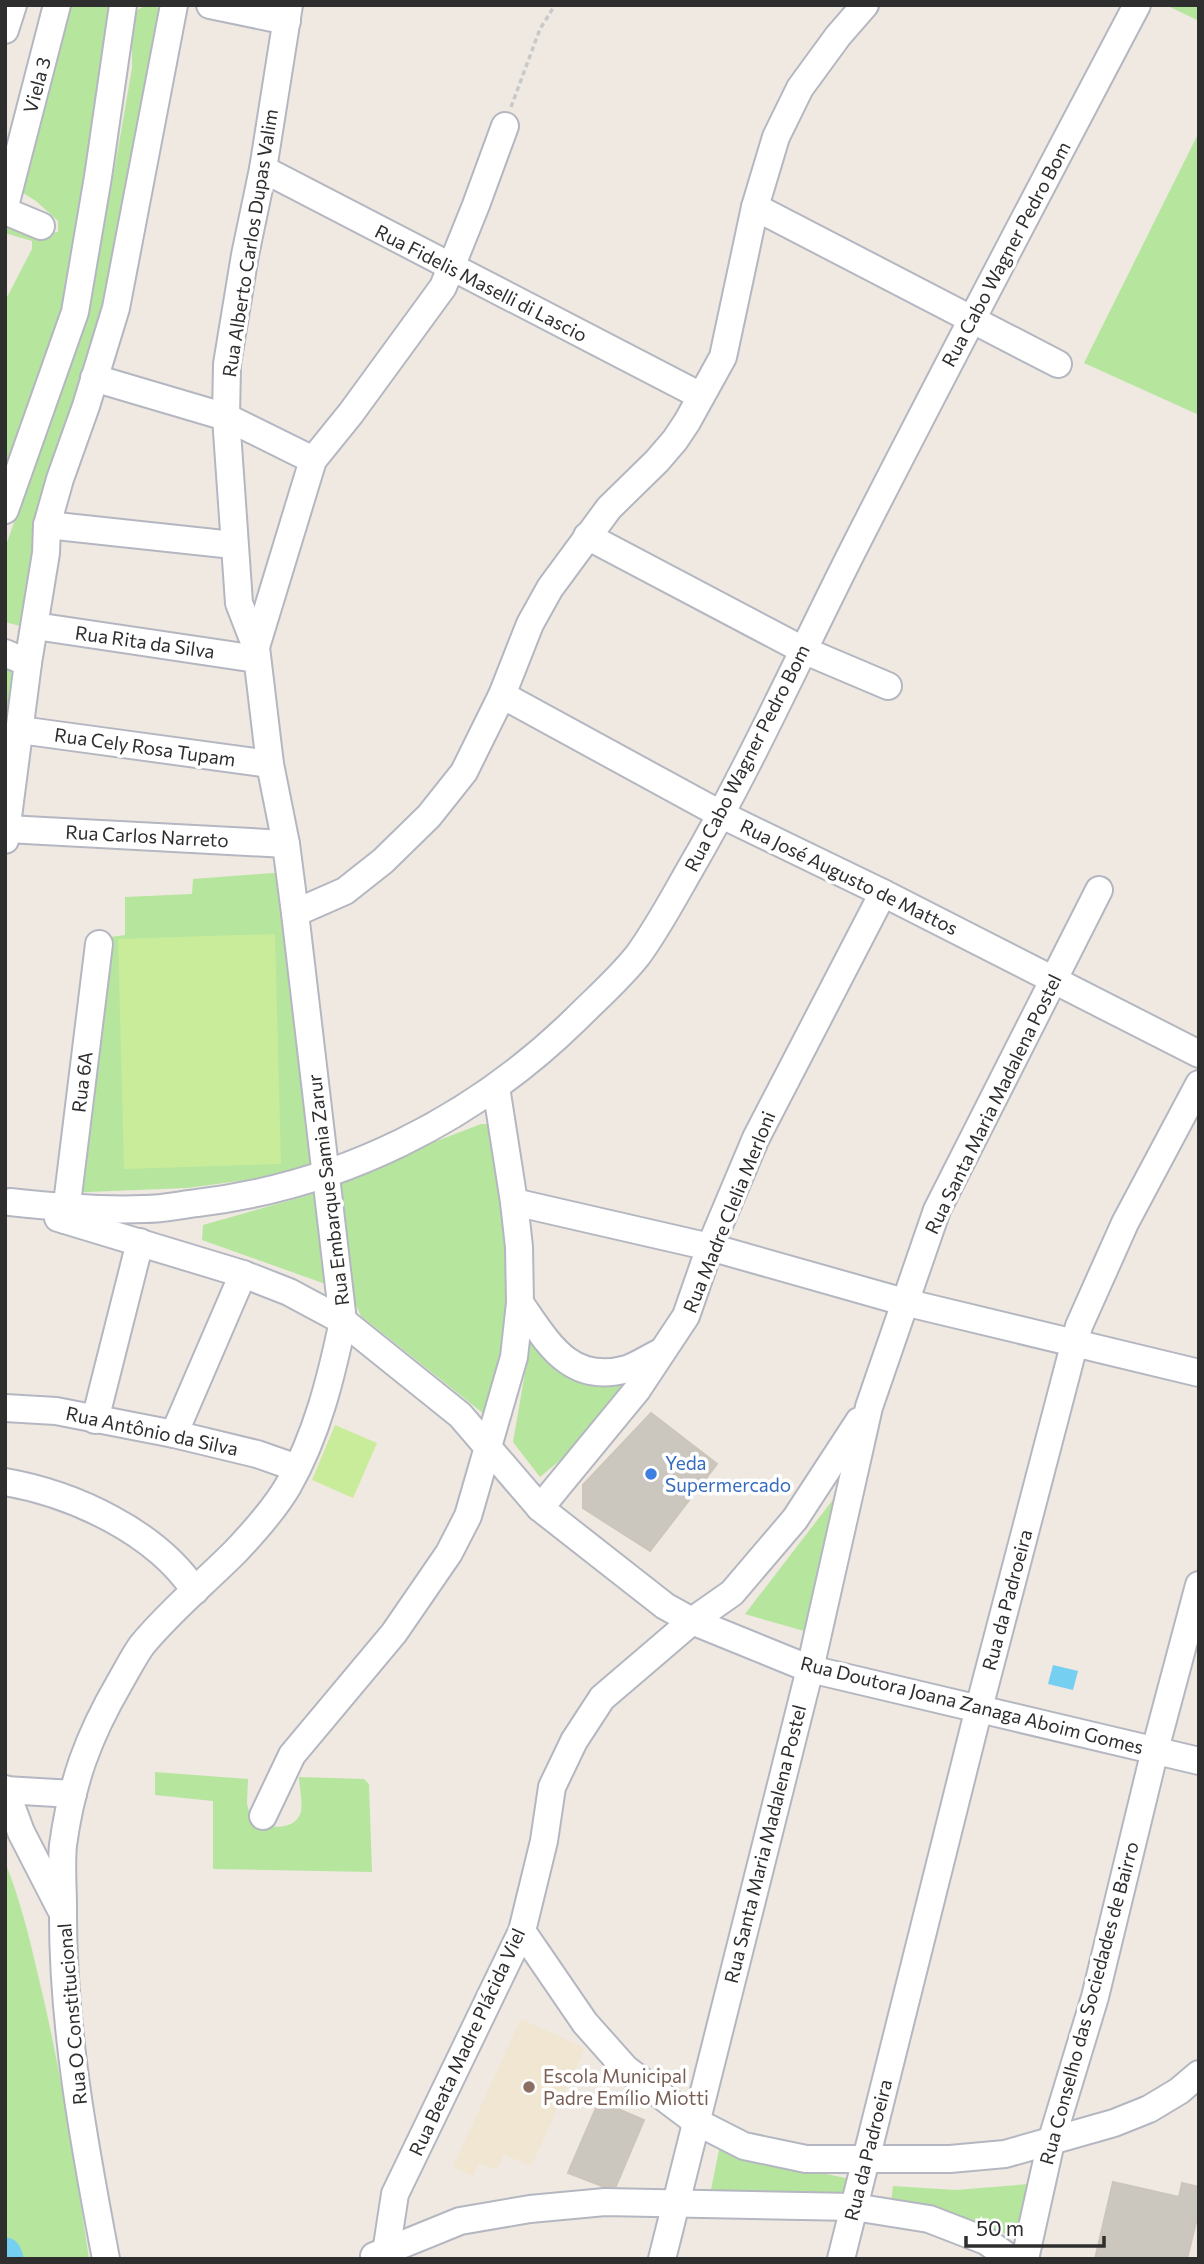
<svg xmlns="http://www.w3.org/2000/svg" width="1204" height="2264" viewBox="0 0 1204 2264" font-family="Commissioner,sans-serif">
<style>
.education{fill:#f0e6d1}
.green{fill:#b6e59e}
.pitch{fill:#c9ec9a}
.water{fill:#75cff0}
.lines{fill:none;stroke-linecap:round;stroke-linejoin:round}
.river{stroke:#75cff0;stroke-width:33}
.building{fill:#cbc7bf;stroke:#cbc5ba;stroke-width:2}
.minor-casing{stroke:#b4b7c1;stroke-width:30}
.path{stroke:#c9c9c9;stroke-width:3.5;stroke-dasharray:5 3.5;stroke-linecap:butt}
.minor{stroke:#fff;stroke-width:26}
.shop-dot{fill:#3f7fe0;stroke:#fff;stroke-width:2.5}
.education-dot{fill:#8d6e63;stroke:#fff;stroke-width:2.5}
.labels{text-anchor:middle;stroke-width:7;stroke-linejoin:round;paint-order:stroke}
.street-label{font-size:19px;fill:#2e2e2e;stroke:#fff}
.shop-label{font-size:19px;fill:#366cbe;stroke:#fff;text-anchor:start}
.education-label{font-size:19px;fill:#785e54;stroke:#fff;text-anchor:start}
</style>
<rect width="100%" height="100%" fill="#efe9e1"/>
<path class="education" d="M521,2019L585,2048L531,2166L504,2154L496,2170L479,2163L473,2176L453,2167Z"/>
<g class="green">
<path d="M64,5H111L69,292L5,477V301L32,249V241L5,233V215L42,233L58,232V221L36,201L15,188Z"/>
<path d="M1166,5H1199V21Z"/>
<path d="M145,6H156L162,12L121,249L24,623L20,626L5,622V548L41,447L91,276L105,221L121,132L132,68V22L137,10Z"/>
<path d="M1199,132V415L1084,363Z"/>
<path d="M5,662L19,670L5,783Z"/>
<path d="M286,872L323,1170L187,1188L63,1193L95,939L125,935V897L192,894L193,879Z"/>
<path d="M481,1124H488L492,1132L511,1308L489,1418L361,1316L354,1301L337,1185L340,1180L349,1175Z"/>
<path d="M323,1191L334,1287L202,1240L203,1225Z"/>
<path d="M531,1338L563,1368L643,1373L587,1438L540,1477L513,1442Z"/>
<path d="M835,1497L818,1635L745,1614Z"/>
<path d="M155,1772L248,1779L247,1804L251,1819C264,1828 296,1833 301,1811C303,1801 299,1787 299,1777L364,1779L369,1784L372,1872L213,1869V1801L155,1795Z"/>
<path d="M5,1862C20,1899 29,1936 38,1975C61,2069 75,2164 89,2259H5Z"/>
<path d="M720,2145L769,2162L855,2180L850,2201L711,2190Z"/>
<path d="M1041,2183L1022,2240L933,2208L891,2202L893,2186L956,2190Z"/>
</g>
<g class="pitch">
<path d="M275,934L281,1164L124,1169L118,939Z"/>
<path d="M335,1425L377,1443L353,1498L312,1480Z"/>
</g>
<path class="water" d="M1053,1665L1078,1671L1073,1690L1048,1684Z"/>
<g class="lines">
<path class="river" d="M5,2254L7,2259"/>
</g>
<g class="building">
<path d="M651,1413L717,1464L650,1551L583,1508V1485Z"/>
<path d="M599,2101L644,2120L616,2186H602L568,2173Z"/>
<path d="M1113,2182L1179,2197L1182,2183L1199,2187V2210L1187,2259H1095Z"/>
</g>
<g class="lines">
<g class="minor-casing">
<g id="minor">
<path d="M210,5L287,21"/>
<path d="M5,30L13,5"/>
<path d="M263,169L701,396"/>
<path d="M5,206L57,5"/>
<path d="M755,207L1058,364"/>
<path d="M5,211L41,226"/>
<path d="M94,378L226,417L313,460"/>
<path d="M5,510L75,312L98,177L123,5"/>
<path d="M47,525L233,545"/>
<path d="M587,536L803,650L888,686"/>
<path d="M35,626L256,659"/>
<path d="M256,647L239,603L226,417L227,364L245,255L263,169L289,5"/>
<path d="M5,653L28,663"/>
<path d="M502,695L722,815L883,893L1199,1054"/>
<path d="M20,730L270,764"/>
<path d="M7,829L286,844"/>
<path d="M5,840L28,663L46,553L47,525L60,479L86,406L116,308L174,5"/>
<path d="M295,913L345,891L383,861L429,816L464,772L502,695L530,624L550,588L609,508L657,461L675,440L687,422L723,357L755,207L776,137L800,88L838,36L865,5"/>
<path d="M10,1202C55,1207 99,1211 144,1209C162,1209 180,1205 197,1203C340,1186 473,1120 576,1019C597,998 620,978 638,955C657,929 673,899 689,871C749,768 798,659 852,552C945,369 1041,187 1137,5"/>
<path d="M514,1202L710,1247L904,1302L1199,1373"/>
<path d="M58,1218L243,1274L289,1292L343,1321L460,1415L540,1508L665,1606L692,1621L810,1669L1199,1761"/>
<path d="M65,1220L99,944"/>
<path d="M520,1303C548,1343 570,1385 627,1369C638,1365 650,1357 661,1352"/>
<path d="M5,1408L56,1411L174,1434L257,1454L297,1468"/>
<path d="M95,1420L140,1242"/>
<path d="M174,1434L243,1274"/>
<path d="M5,1482C74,1494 156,1532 195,1591"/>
<path d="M540,1508L637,1390L686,1316L710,1247L756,1138L883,893"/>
<path d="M5,1789L21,1832L60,1908"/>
<path d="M5,1790L73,1794"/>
<path d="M263,1816L292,1755L394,1633L449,1553L468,1516L514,1357L520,1303L519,1247L514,1202L496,1087"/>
<path d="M522,1931L585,2023L626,2069L695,2121L744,2146L806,2159H950L1005,2154L1114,2123L1149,2109L1179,2091L1199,2074"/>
<path d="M374,2256L460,2221L530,2209L605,2202L854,2207L929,2219L986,2241L1011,2259"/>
<path d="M106,2259C84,2143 62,2025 63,1908C63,1887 61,1865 63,1845C72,1781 88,1737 120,1682C127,1670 134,1656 142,1645C170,1611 204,1583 235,1552C254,1532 274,1510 288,1486C317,1435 331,1378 343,1321L295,913L286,844L270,764L256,647L313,460L351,413L443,287L476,205L505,126"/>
<path d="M385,2259L395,2194L522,1931L544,1841L552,1787L574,1741L602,1698L692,1621L732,1593L795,1519L859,1421"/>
<path d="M662,2259L810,1669L869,1407L937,1210L1099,890"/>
<path d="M841,2259L979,1708L1079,1326L1125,1223L1199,1084"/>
<path d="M1025,2259L1051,2142L1095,1997L1155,1750L1199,1585"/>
</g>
</g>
<path class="path" d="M511,107L540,29L555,5"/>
<use href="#minor" class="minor"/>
</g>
<circle class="shop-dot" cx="651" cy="1474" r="7"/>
<circle class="education-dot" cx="529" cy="2087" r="7"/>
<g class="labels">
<g class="street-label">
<text transform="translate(37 85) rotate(-75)" y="7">Viela 3</text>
<text transform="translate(250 243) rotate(-81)" y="7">Rua Alberto Carlos Dupas Valim</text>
<text transform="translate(1006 254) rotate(-62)" y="7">Rua Cabo Wagner Pedro Bom</text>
<text transform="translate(481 283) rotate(27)" y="7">Rua Fidelis Maselli di Lascio</text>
<text transform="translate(145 642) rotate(8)" y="7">Rua Rita da Silva</text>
<text transform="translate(145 747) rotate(8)" y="7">Rua Cely Rosa Tupam</text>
<text transform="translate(747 758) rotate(-63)" y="7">Rua Cabo Wagner Pedro Bom</text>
<text transform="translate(147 836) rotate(3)" y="7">Rua Carlos Narreto</text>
<text transform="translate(849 877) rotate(26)" y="7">Rua José Augusto de Mattos</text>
<text transform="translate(82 1082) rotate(-83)" y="7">Rua 6A</text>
<text transform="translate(993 1104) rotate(-64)" y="7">Rua Santa Maria Madalena Postel</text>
<text transform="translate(328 1190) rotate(-97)" y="7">Rua Embarque Samia Zarur</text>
<text transform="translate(729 1212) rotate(-68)" y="7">Rua Madre Clelia Merloni</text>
<text transform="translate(152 1431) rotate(12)" y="7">Rua Antônio da Silva</text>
<text transform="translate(1007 1600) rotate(-75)" y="7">Rua da Padroeira</text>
<text transform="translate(972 1705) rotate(14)" y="7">Rua Doutora Joana Zanaga Aboim Gomes</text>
<text transform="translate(765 1844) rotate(-76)" y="7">Rua Santa Maria Madalena Postel</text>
<text transform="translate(1089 2003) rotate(-75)" y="7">Rua Conselho das Sociedades de Bairro</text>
<text transform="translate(72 2014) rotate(-95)" y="7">Rua O Constitucional</text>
<text transform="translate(467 2042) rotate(-65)" y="7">Rua Beata Madre Plácida Viel</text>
<text transform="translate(868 2150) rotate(-76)" y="7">Rua da Padroeira</text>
</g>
<g class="shop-label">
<text x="665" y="1470">Yeda<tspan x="665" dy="22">Supermercado</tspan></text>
</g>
<g class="education-label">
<text x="543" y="2083">Escola Municipal<tspan x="543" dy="22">Padre Emílio Miotti</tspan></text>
</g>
</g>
<rect width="1204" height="2264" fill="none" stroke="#2e2e2e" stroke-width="14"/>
<path d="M966 2236v10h138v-10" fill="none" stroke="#2e2e2e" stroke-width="3.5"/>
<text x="976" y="2236" font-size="21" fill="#2e2e2e" stroke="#ffffff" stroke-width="5" paint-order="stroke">50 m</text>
</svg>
